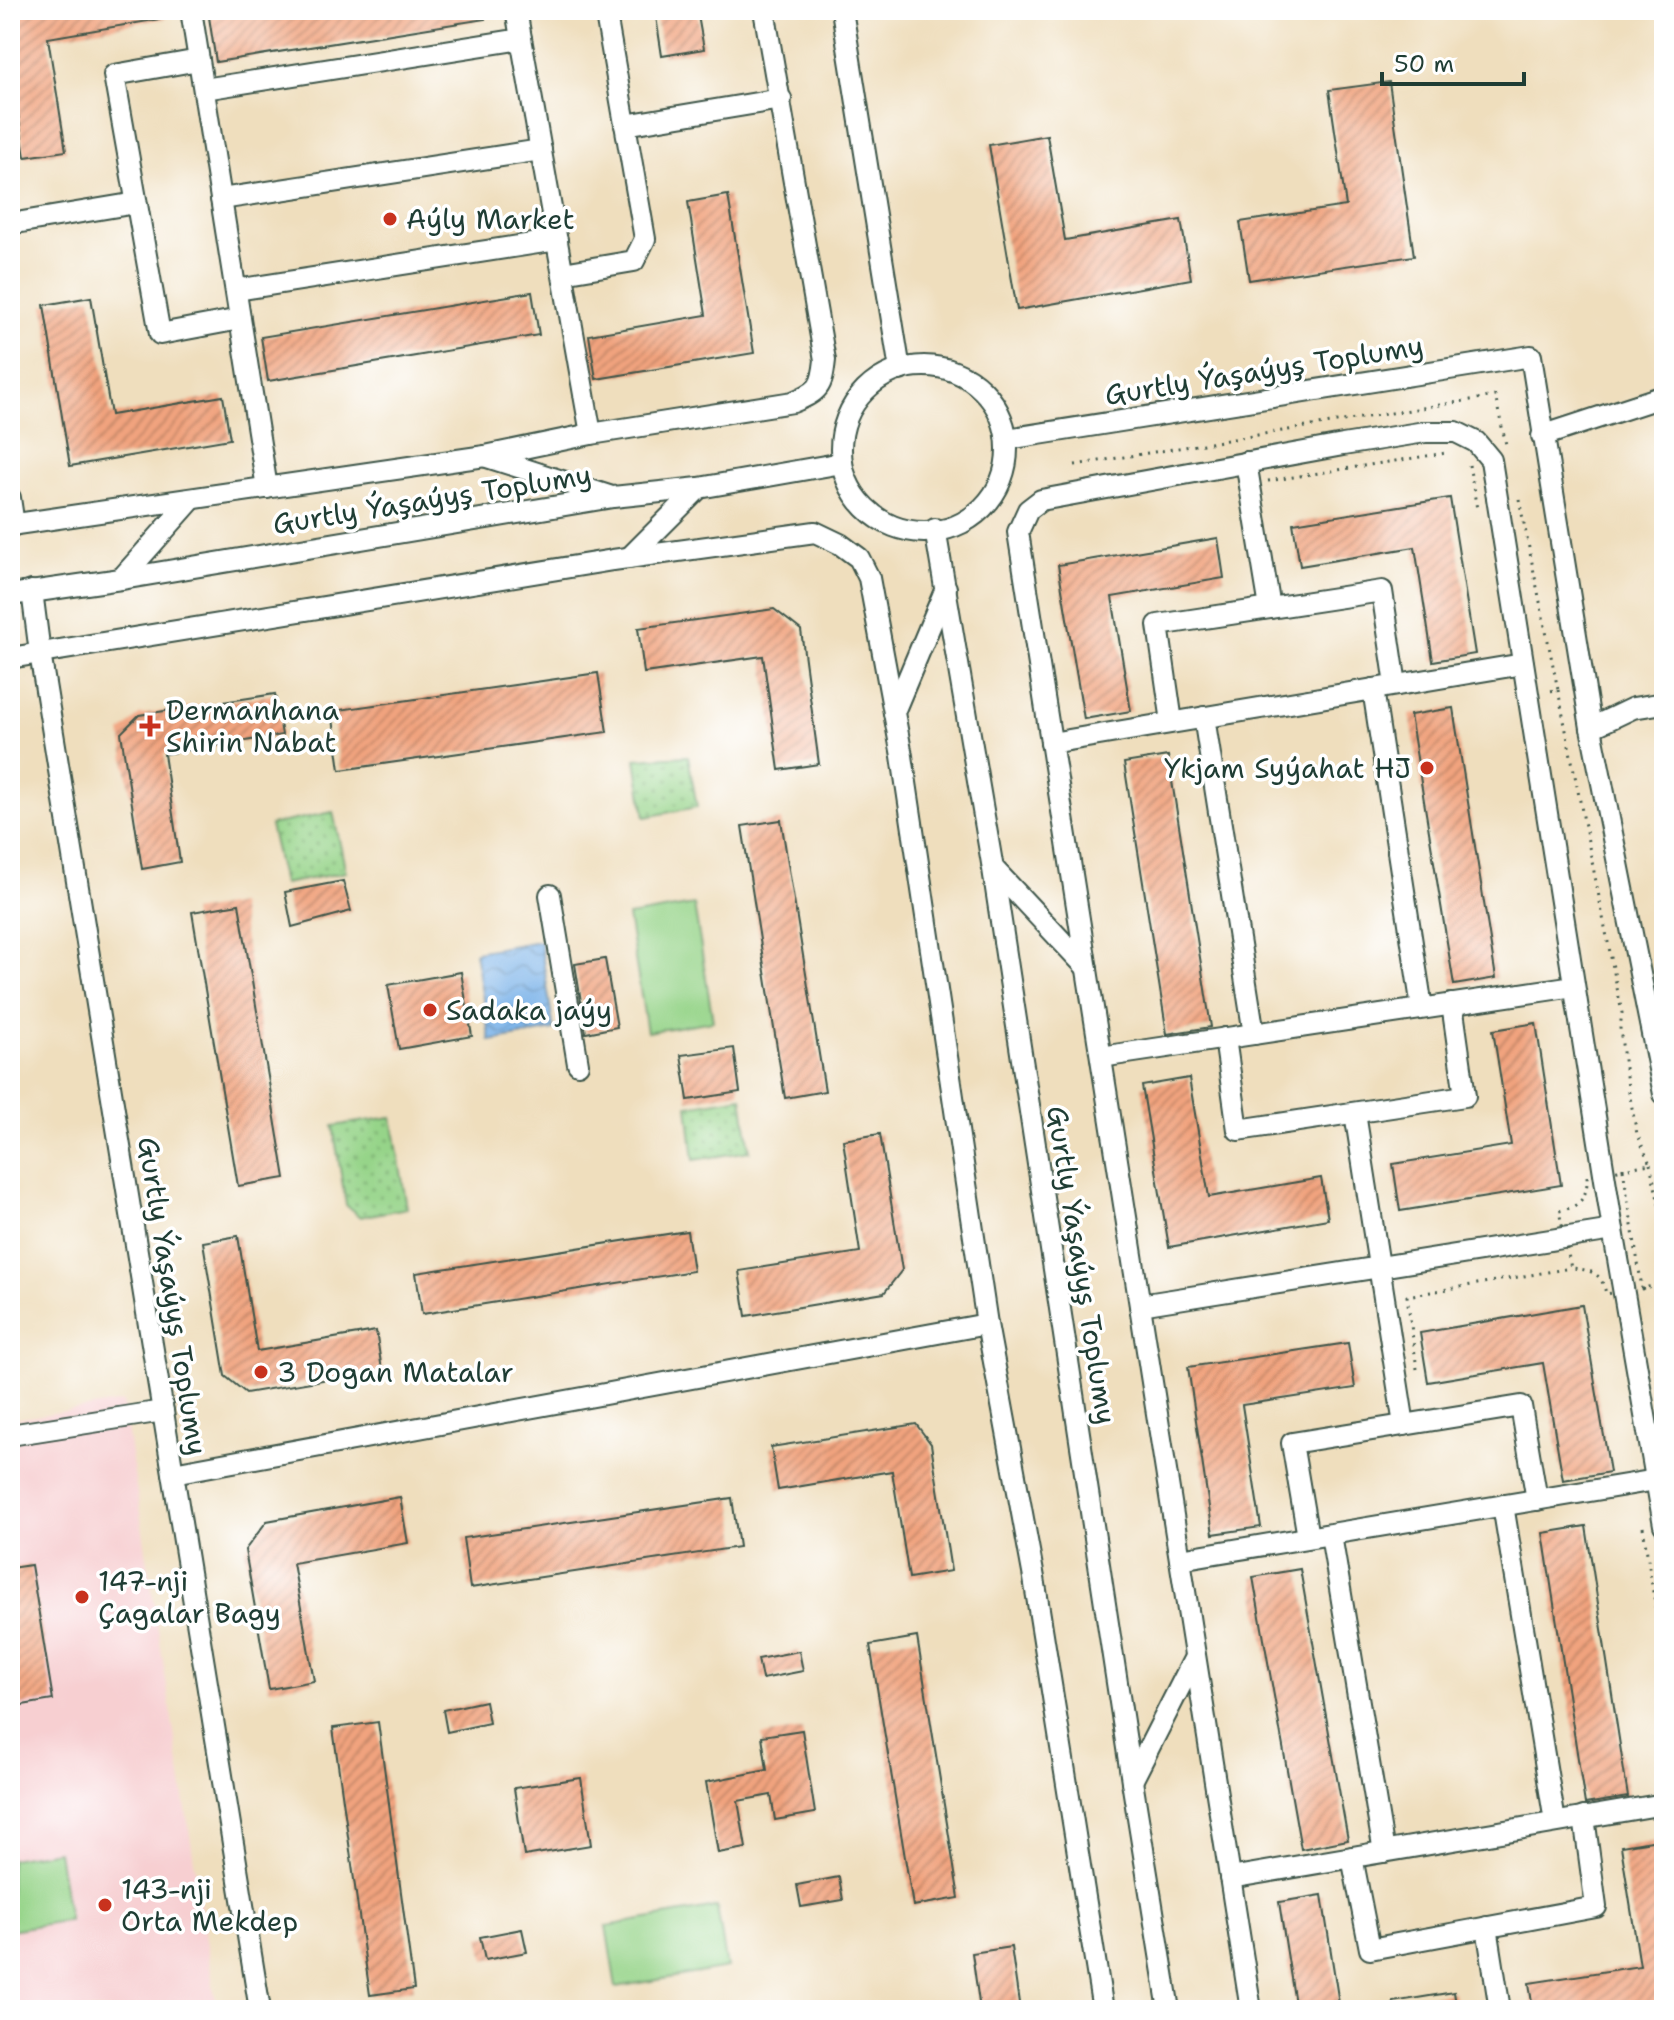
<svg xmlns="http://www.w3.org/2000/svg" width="1674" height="2020" viewBox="0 0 1674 2020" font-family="'Shantell Sans',sans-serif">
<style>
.built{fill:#f7cfd1}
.grass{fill:url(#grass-dots);stroke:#5a885e;stroke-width:2}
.garden{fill:#96d489;stroke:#5a885e;stroke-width:2}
.water{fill:url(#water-waves);stroke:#4c778e;stroke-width:2}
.building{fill:url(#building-hatch)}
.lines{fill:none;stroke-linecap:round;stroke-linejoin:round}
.minor-casing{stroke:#3e5549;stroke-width:24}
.path{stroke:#3e5549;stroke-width:3;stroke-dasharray:2 6;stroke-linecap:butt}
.minor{stroke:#fff;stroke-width:20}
.poi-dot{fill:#c8321e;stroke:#fff;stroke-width:3}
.labels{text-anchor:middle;stroke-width:7;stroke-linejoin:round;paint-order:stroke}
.poi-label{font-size:28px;fill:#1f3d34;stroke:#fff;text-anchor:start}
.street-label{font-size:28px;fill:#1f3d34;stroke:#fff}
</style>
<defs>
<pattern id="grass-dots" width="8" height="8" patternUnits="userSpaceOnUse" patternTransform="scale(2)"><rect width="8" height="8" fill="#96d489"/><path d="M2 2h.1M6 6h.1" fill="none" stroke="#7aad71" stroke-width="1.8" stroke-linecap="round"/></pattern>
<pattern id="water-waves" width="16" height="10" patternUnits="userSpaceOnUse" patternTransform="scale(2)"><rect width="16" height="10" fill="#78b1e8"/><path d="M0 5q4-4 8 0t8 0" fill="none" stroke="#6291bd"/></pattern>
<pattern id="building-hatch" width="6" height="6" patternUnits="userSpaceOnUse" patternTransform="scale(2)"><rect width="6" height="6" fill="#f1a37e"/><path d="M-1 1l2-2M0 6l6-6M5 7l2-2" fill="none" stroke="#c38668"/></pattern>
</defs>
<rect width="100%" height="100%" fill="#fff"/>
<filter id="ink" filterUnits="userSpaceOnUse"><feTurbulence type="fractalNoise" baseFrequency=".0125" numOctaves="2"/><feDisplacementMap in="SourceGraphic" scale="16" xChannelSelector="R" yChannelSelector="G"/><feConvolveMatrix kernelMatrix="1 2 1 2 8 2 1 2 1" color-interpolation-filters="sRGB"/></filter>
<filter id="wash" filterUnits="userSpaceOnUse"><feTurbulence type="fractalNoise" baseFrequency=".006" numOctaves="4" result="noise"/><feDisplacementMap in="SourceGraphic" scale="32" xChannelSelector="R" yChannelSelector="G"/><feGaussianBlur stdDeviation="1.8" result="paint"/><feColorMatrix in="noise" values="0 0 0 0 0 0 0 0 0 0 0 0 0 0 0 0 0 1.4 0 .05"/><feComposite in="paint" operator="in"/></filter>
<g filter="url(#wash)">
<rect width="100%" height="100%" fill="#efdebd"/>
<path class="built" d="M123,1402L217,2010H10V1420Z"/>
<g class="grass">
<path d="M688,756L697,807L645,817L636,759Z"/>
<path d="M333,812L346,872L283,884L270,825Z"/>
<path d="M742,1097L750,1151L694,1160L688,1106Z"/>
<path d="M392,1117L407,1208L360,1217L346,1205L333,1126Z"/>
</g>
<g class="garden">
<path d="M694,905L713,1021L647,1032L628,916Z"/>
<path d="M58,1851L69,1920L10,1930V1859Z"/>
<path d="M717,1907L727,1968L616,1987L606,1926Z"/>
</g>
<path class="water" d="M540,941L554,1030L490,1041L475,952Z"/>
<g id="blocks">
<g class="building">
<path d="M10,10H165L166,18L48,38L66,151L25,157L10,65Z"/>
<path d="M253,10H484L485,19L216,62L209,17Z"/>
<path d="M655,10H697L704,49L662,56Z"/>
<path d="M1389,82L1414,256L1249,280L1240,222L1346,206L1329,90Z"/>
<path d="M1047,135L1065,240L1181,220L1191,279L1017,310L989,145Z"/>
<path d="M728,195L754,353L596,379L589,335L706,315L688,202Z"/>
<path d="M532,292L539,335L268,381L261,337Z"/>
<path d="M91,297L111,415L223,396L230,439L70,466L44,305Z"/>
<path d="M1450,498L1475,654L1433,661L1415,547L1300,566L1293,523Z"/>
<path d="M1218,538L1224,578L1112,597L1131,711L1084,719L1058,565Z"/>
<path d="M774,609L801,630L819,764L779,770L763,656L644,673L638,628Z"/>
<path d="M598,673L607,732L340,770L332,711Z"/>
<path d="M275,694L282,735L164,754L180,862L142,869L121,733L139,715Z"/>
<path d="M1453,708L1496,978L1454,985L1410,715Z"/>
<path d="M1168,756L1211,1027L1167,1034L1124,763Z"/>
<path d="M781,820L825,1091L785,1098L742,826Z"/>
<path d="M343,881L351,911L292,927L285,892Z"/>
<path d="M239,904L285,1178L238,1186L192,912Z"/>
<path d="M605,959L617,1027L586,1033L575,964Z"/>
<path d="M461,972L472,1036L399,1049L388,985Z"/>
<path d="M1536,1023L1561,1185L1400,1211L1393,1164L1511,1145L1493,1030Z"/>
<path d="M734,1048L740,1092L688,1100L681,1055Z"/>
<path d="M1189,1078L1209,1197L1321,1178L1328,1219L1169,1247L1142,1086Z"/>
<path d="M880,1134L902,1270L884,1293L746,1316L739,1271L860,1252L843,1140Z"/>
<path d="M687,1231L693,1271L422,1314L416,1273Z"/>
<path d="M238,1236L257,1351L376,1331L382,1370L246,1393L225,1376L203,1242Z"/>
<path d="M1582,1305L1610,1472L1563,1480L1543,1363L1428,1382L1420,1333Z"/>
<path d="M1348,1343L1355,1388L1242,1405L1261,1527L1213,1534L1188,1367Z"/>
<path d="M916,1424L931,1444L951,1571L909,1578L892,1471L778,1490L771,1447Z"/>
<path d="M400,1497L408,1543L293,1563L314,1681L269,1689L245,1550L267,1521Z"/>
<path d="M732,1498L739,1547L470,1588L463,1538Z"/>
<path d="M1586,1526L1628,1797L1585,1804L1543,1533Z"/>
<path d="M31,1565L53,1700L10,1707V1568Z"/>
<path d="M1300,1569L1348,1840L1301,1849L1253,1577Z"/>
<path d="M917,1637L959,1898L913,1906L870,1645Z"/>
<path d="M799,1651L803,1671L762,1679L758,1659Z"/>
<path d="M485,1701L489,1723L447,1732L443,1710Z"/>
<path d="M378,1722L414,1989L370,1995L333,1728Z"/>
<path d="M802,1730L815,1813L775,1820L771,1795L738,1801L746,1848L718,1853L706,1782L767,1770L762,1736Z"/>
<path d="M581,1778L591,1845L524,1856L514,1788Z"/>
<path d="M1664,1839V2003L1617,2010H1533L1529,1983L1640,1966L1621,1846Z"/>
<path d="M839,1877L843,1900L801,1907L797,1885Z"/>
<path d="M1322,1895L1340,2010H1296L1279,1902Z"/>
<path d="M522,1929L527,1952L485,1960L480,1937Z"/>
<path d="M1011,1947L1020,2010H980L972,1953Z"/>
<path d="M1454,1992L1457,2010H1393V2002Z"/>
</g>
</g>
</g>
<g filter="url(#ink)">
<use href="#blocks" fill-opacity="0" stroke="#3e5549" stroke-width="2"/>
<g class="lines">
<g class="minor-casing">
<g id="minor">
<path d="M191,10L267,488"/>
<path d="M516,10L591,434"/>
<path d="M842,10L900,370"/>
<path d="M199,60L114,75L160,334L240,319"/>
<path d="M204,89L521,39"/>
<path d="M625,125L781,99"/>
<path d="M221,199L541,150"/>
<path d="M10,224L136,203"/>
<path d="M563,273L634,261L645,239L606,15L599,10"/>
<path d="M236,290L557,240"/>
<circle cx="924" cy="449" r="83"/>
<path d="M1542,436L1664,396"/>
<path d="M1007,439L1531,356L1591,728L1664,1094"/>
<path d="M487,457L609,496"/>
<path d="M1246,462L1270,608"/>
<path d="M10,498L14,525"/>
<path d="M10,525L485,456L591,434L793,402C819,391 822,388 825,360L764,10"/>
<path d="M935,529L993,869L1132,1781L1169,2010"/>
<path d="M629,558L699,488"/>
<path d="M121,579L192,499"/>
<path d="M32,591L40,653L260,2010"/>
<path d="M10,595L121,579L613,497L699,488L842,463"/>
<path d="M10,658L613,560L815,532L840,544L859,558L869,578L902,756L987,1324L1034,1578L1103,2010"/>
<path d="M1373,689L1422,1008"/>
<path d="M894,712L946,588"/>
<path d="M1204,717L1254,1034"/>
<path d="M1172,722L1158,625L1382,591L1396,685"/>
<path d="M1591,728L1633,708L1664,703"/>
<path d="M1051,743L1523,664"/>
<path d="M994,869L1087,968"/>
<path d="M550,895L578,1064"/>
<path d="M1225,1038L1238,1130L1465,1096L1452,1004"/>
<path d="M1101,1057L1574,986"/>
<path d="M1355,1113L1404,1425"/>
<path d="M1140,1305L1613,1230"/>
<path d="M10,1435L163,1411"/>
<path d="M173,1473L987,1324"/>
<path d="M1503,1505L1555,1822"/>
<path d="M1331,1535L1384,1852"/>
<path d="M1308,1537L1292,1443L1521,1406L1537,1500"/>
<path d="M1180,1559L1656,1480"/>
<path d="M1132,1781L1195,1657"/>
<path d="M1352,1857L1370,1949L1596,1907L1584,1817"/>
<path d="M1230,1878L1664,1804"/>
<path d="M1487,1927L1500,2010"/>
<path d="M1251,2010L1018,532L1028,510L1041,500L1343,445L1425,432H1456L1476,442L1491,460L1613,1230L1664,1525"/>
</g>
</g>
<g class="path">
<path d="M1075,465L1495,396L1507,449"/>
<path d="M1469,465L1477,509"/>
<path d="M1268,481L1446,453"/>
<path d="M1519,499L1558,690L1549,691"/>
<path d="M1558,690L1622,1013L1620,1028L1626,1076L1637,1134L1650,1164L1623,1169V1167"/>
<path d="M1650,1164L1664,1226"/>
<path d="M1623,1169L1642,1288L1606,1294C1602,1273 1592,1270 1571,1268L1559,1211C1580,1207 1588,1197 1587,1176Z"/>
<path d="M1643,1290L1642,1288L1664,1284"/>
<path d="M1417,1369L1407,1296L1571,1268"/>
<path d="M1643,1527L1664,1664"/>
</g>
<use href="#minor" class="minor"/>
</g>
</g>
<g class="poi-dot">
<circle cx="390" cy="219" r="8"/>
<path d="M146 714h8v8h8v8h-8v8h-8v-8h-8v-8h8z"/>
<circle cx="1427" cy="768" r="8"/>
<circle cx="430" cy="1010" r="8"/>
<circle cx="261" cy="1372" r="8"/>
<circle cx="82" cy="1597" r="8"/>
<circle cx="105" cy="1905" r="8"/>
</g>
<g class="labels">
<g class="poi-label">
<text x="406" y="229">Aýly Market</text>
<text x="166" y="720">Dermanhana<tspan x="166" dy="32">Shirin Nabat</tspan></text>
<text x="1411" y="778" text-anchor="end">Ykjam Syýahat HJ</text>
<text x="446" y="1020">Sadaka jaýy</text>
<text x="277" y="1382">3 Dogan Matalar</text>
<text x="98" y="1591">147-nji<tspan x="98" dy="32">Çagalar Bagy</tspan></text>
<text x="121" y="1899">143-nji<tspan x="121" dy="32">Orta Mekdep</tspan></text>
</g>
<g class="street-label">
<text transform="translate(1264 370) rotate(-9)" y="10">Gurtly Ýaşaýyş Toplumy</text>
<text transform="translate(432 499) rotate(-9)" y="10">Gurtly Ýaşaýyş Toplumy</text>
<text transform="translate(1082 1265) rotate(81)" y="10">Gurtly Ýaşaýyş Toplumy</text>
<text transform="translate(173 1296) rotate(81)" y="10">Gurtly Ýaşaýyş Toplumy</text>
</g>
</g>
<rect width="1674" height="2020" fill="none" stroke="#fff" stroke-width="40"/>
<path d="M1382 72v12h142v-12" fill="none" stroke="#1f3d34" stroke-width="4"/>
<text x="1394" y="72" font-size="24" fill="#1f3d34" stroke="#ffffff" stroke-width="6" paint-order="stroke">50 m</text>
</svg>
